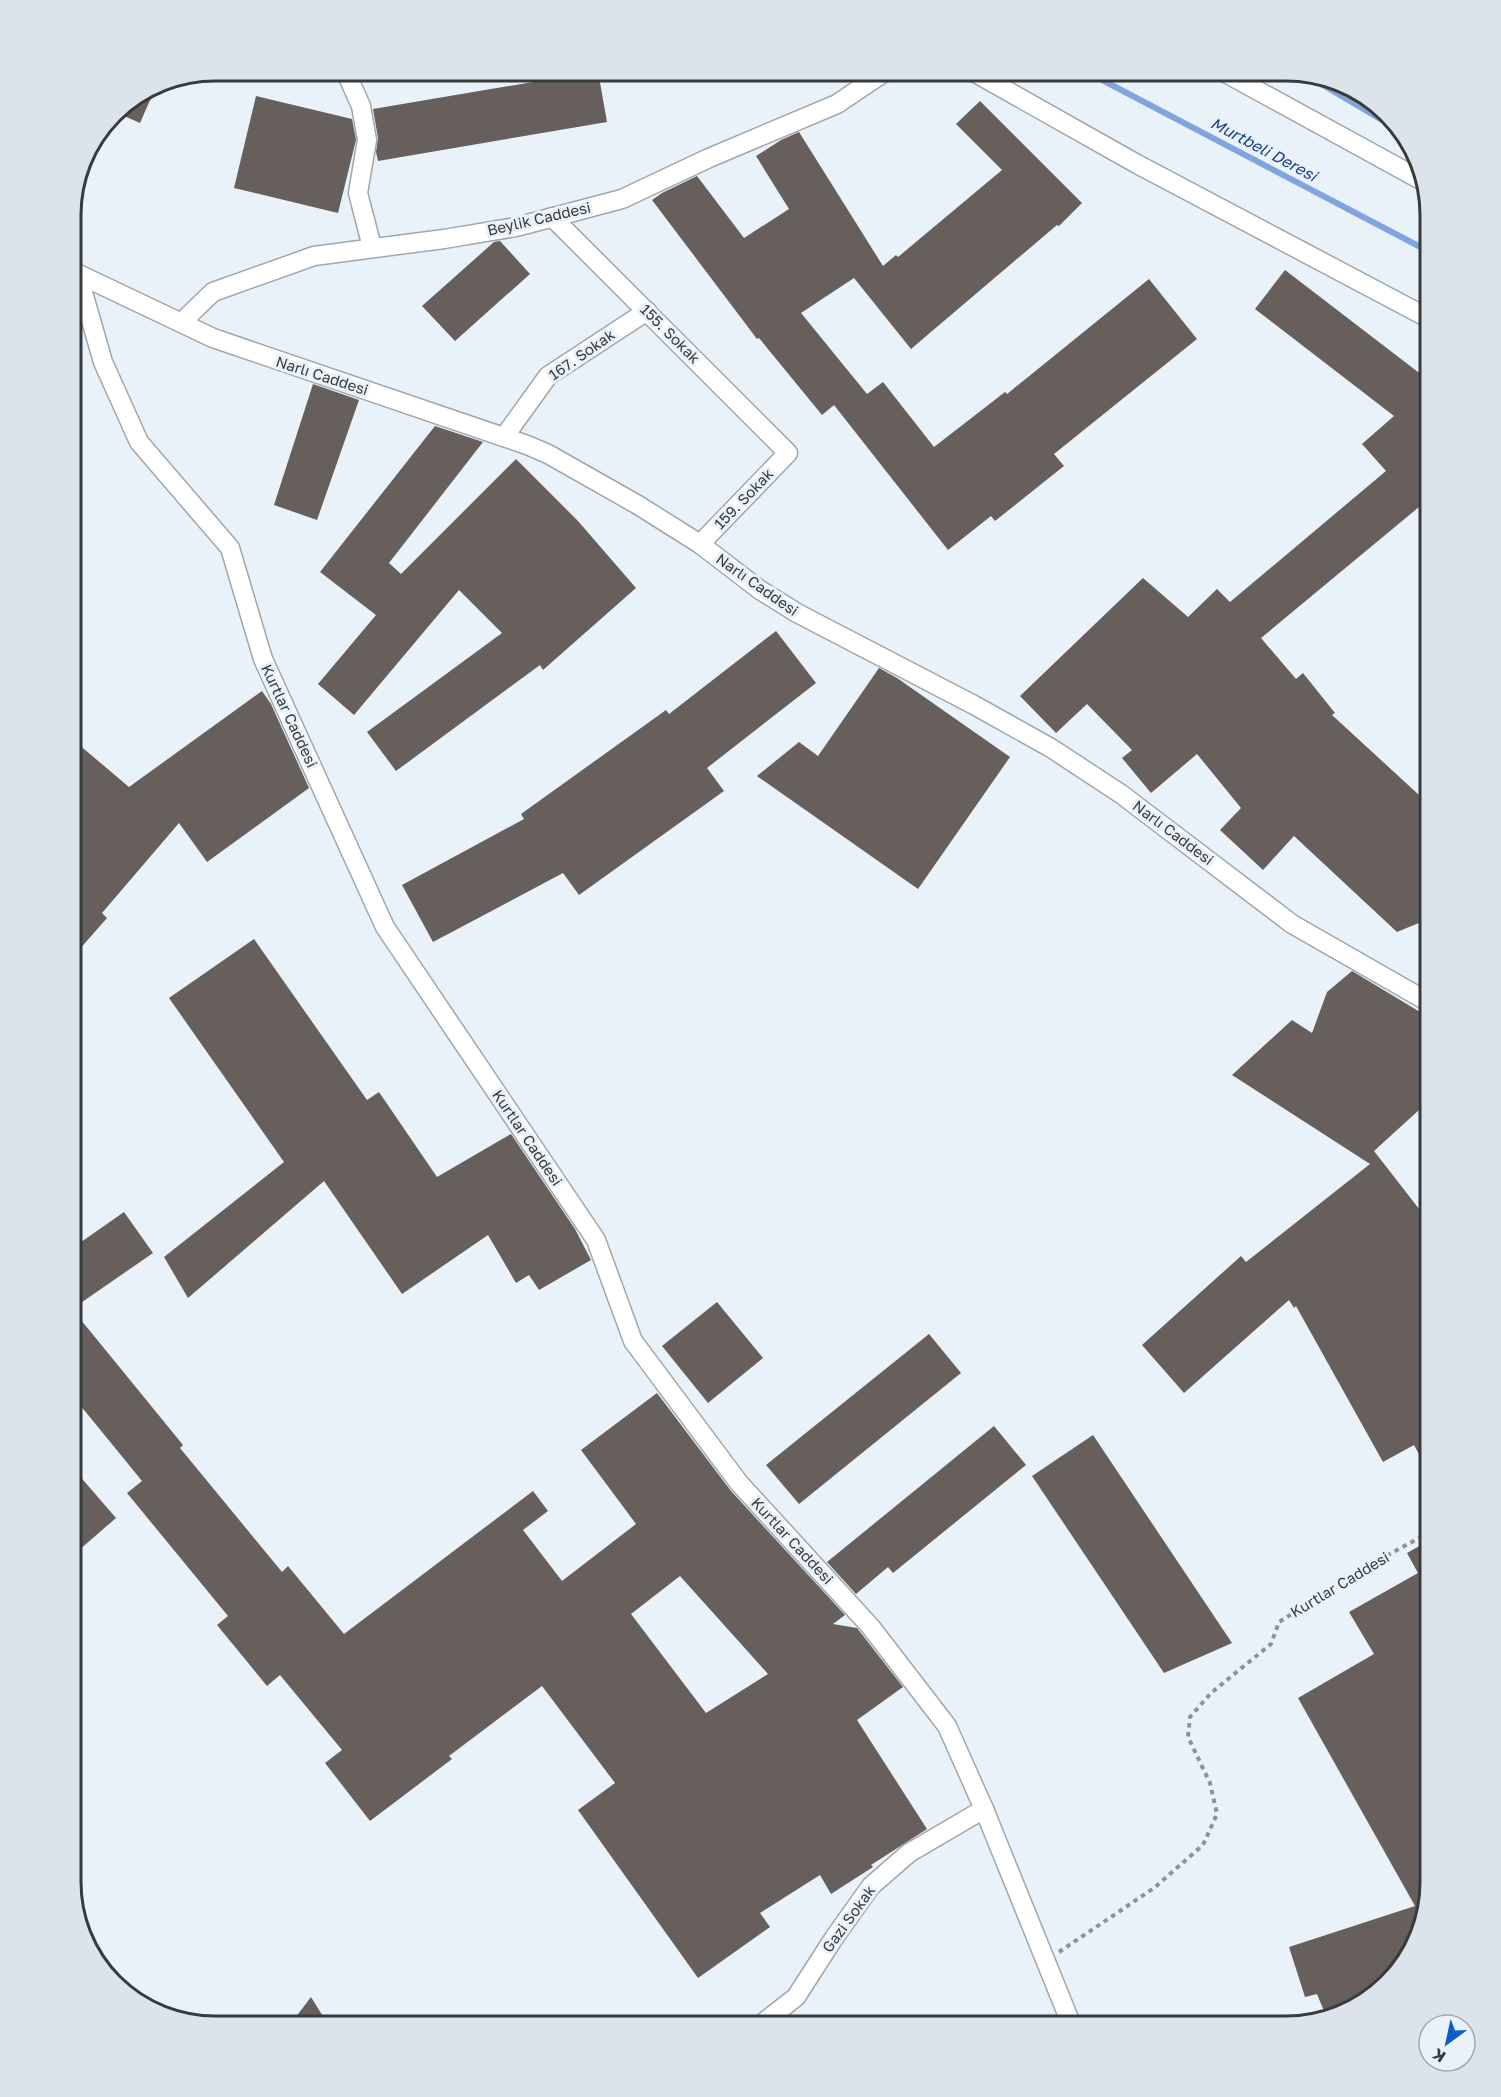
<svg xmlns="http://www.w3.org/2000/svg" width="1501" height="2097" viewBox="0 0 1501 2097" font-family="'Golos Text',sans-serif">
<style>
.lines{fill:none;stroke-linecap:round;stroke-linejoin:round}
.stream{stroke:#81a4de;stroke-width:6}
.building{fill:#675f5b;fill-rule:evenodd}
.street-casing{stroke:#9fa7ad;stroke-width:21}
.path{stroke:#8c9296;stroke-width:4;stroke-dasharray:4.5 4.5;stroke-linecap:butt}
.street{stroke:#fff;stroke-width:18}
.labels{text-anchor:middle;stroke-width:6;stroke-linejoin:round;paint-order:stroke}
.street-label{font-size:15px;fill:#383b3d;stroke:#eaf2f9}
.water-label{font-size:16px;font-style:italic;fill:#1b4388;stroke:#eaf2f9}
.rim{fill:none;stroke:#383b3d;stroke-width:3}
</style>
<rect width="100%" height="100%" fill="#eaf2f9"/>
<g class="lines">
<g class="stream">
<path d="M1085,71L1430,252"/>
<path d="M1301,72L1397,129"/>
</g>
</g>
<g class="building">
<path d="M598,71L607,122L378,161L376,152L378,138L373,109Z"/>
<path d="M158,82L140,123L115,112L119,107Z"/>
<path d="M256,96L352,119L356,140L338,213L234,188Z"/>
<path d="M980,101L1082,203L1059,226L1057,225L911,349L854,278L801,313L867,394L883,382L934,447L1005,392L1007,394L1149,279L1197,339L1054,454L1064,466L995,521L991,516L948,550L834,405L822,415L759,338L757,339L652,200L662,193L697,176L744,238L789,209L756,156L781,140L799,132L883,266L896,255L898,257L1002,170L956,124Z"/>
<path d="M500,241L530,274L455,341L422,306L494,242Z"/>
<path d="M1285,270L1431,382V520L1419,507L1261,638L1296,679L1303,673L1335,713L1332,715L1431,806V918L1397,932L1294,836L1263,870L1220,830L1241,808L1197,754L1151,793L1122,758L1132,750L1087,704L1056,733L1020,696L1143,578L1188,617L1217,589L1230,602L1386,471L1362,444L1394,416L1255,309Z"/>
<path d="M313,384L359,400L317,520L274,505Z"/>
<path d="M435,426L483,442L389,563L401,574L516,459L578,521L636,588L543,670L540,665L396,771L367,732L502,633L459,590L354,715L318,684L376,615L320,572Z"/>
<path d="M776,631L816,683L707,768L724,791L579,895L563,873L433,942L402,885L524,819L521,814L666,710L669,714Z"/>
<path d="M879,668L897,678L1010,757L918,889L757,776L799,742L818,756Z"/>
<path d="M262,691L271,704L309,788L207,862L179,823L102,913L107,918L71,959V738L129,787Z"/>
<path d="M254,939L367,1100L379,1092L437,1177L511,1134L575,1229L591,1260L539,1290L529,1275L516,1283L488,1235L402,1294L324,1181L188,1298L164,1257L284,1162L169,998Z"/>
<path d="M1352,971L1430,1018V1100L1374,1151L1430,1223V1474L1414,1445L1383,1462L1296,1306L1294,1308L1289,1300L1184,1393L1142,1345L1241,1256L1246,1262L1370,1164L1232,1075L1292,1020L1312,1033L1327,992Z"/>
<path d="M124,1212L153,1253L72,1309L183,1445L180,1448L282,1572L288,1566L344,1634L533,1491L548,1511L523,1530L562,1581L636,1524L581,1450L657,1393L731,1491L845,1615L833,1624L857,1628L903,1687L857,1720L927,1829L871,1865L873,1867L831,1894L820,1875L760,1913L770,1927L698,1978L578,1810L615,1783L542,1686L449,1756L452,1759L370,1821L325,1763L342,1750L280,1675L267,1686L217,1625L228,1616L127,1493L142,1481L71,1394V1249ZM680,1576L768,1674L706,1713L631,1614Z"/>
<path d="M717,1302L763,1358L708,1403L662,1346Z"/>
<path d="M929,1334L961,1373L799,1504L766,1465Z"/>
<path d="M994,1426L1026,1465L893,1573L888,1567L856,1594L827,1562Z"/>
<path d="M1093,1435L1232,1643L1164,1673L1032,1476Z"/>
<path d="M71,1466L116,1518L71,1557Z"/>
<path d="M1430,1540V1882L1411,1954L1359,2007L1326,2016L1317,1994L1305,1997L1289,1947L1415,1906L1298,1698L1374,1654L1349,1612L1418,1573L1407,1553Z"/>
<path d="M311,1997L329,2026H289Z"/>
</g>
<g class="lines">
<g class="street-casing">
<g id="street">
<path d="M972,71L1137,164L1430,319"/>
<path d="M1222,71L1421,180"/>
<path d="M348,77L361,106L367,140L358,193L372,247"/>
<path d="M1348,87L1366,97"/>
<path d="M552,217L788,453L700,544"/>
<path d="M72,271L213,338L527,445L548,454L638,505L700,544L760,590L797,613L974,705L1051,748L1121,794L1292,924L1430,1003"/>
<path d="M78,275L103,362L139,442L230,548L263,659L385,927L596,1240L633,1341L739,1483L870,1626L947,1726L984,1809L1072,2026"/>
<path d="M186,325L187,317L213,292L314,256L444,239L516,227L622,199L709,158L837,104L886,71"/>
<path d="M504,437L548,376L647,311"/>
<path d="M759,2026L796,1997L834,1938L871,1886L909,1853L984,1809"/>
</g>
</g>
<path class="path" d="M1059,1952L1154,1888L1203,1845L1217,1814L1210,1783L1188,1737L1190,1717L1211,1693L1271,1644L1279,1622L1377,1561L1430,1532"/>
<use href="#street" class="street"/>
</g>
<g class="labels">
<g class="street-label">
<text transform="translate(539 219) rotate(-13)" y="5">Beylik Caddesi</text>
<text transform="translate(670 334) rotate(45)" y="5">155. Sokak</text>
<text transform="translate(582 355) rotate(-35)" y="5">167. Sokak</text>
<text transform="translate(322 376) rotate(18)" y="5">Narlı Caddesi</text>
<text transform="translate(744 499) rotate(-46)" y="5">159. Sokak</text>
<text transform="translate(757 585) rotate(35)" y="5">Narlı Caddesi</text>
<text transform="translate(289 716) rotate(65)" y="5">Kurtlar Caddesi</text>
<text transform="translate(1173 833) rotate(37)" y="5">Narlı Caddesi</text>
<text transform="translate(527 1138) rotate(56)" y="5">Kurtlar Caddesi</text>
<text transform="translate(792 1541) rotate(47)" y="5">Kurtlar Caddesi</text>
<text transform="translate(1340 1585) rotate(-31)" y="5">Kurtlar Caddesi</text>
<text transform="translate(849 1919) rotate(-54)" y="5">Gazi Sokak</text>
</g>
<g class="water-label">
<text transform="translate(1264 149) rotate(28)" y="6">Murtbeli Deresi</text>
</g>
</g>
<path d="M0 0H1501V2097H0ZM215 81H1286A134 134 0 0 1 1420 215V1882A134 134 0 0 1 1286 2016H215A134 134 0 0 1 81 1882V215A134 134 0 0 1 215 81Z" fill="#dce3ea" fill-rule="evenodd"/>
<path class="rim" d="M215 81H1286A134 134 0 0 1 1420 215V1882A134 134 0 0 1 1286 2016H215A134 134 0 0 1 81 1882V215A134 134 0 0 1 215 81Z"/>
<g transform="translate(1447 2043) rotate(213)"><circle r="28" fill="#eaf2f9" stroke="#a3a9ae" stroke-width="1.5"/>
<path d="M0-4.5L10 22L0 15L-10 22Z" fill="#0b5ec7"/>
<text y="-9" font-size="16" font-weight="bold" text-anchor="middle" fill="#383b3d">K</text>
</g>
</svg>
